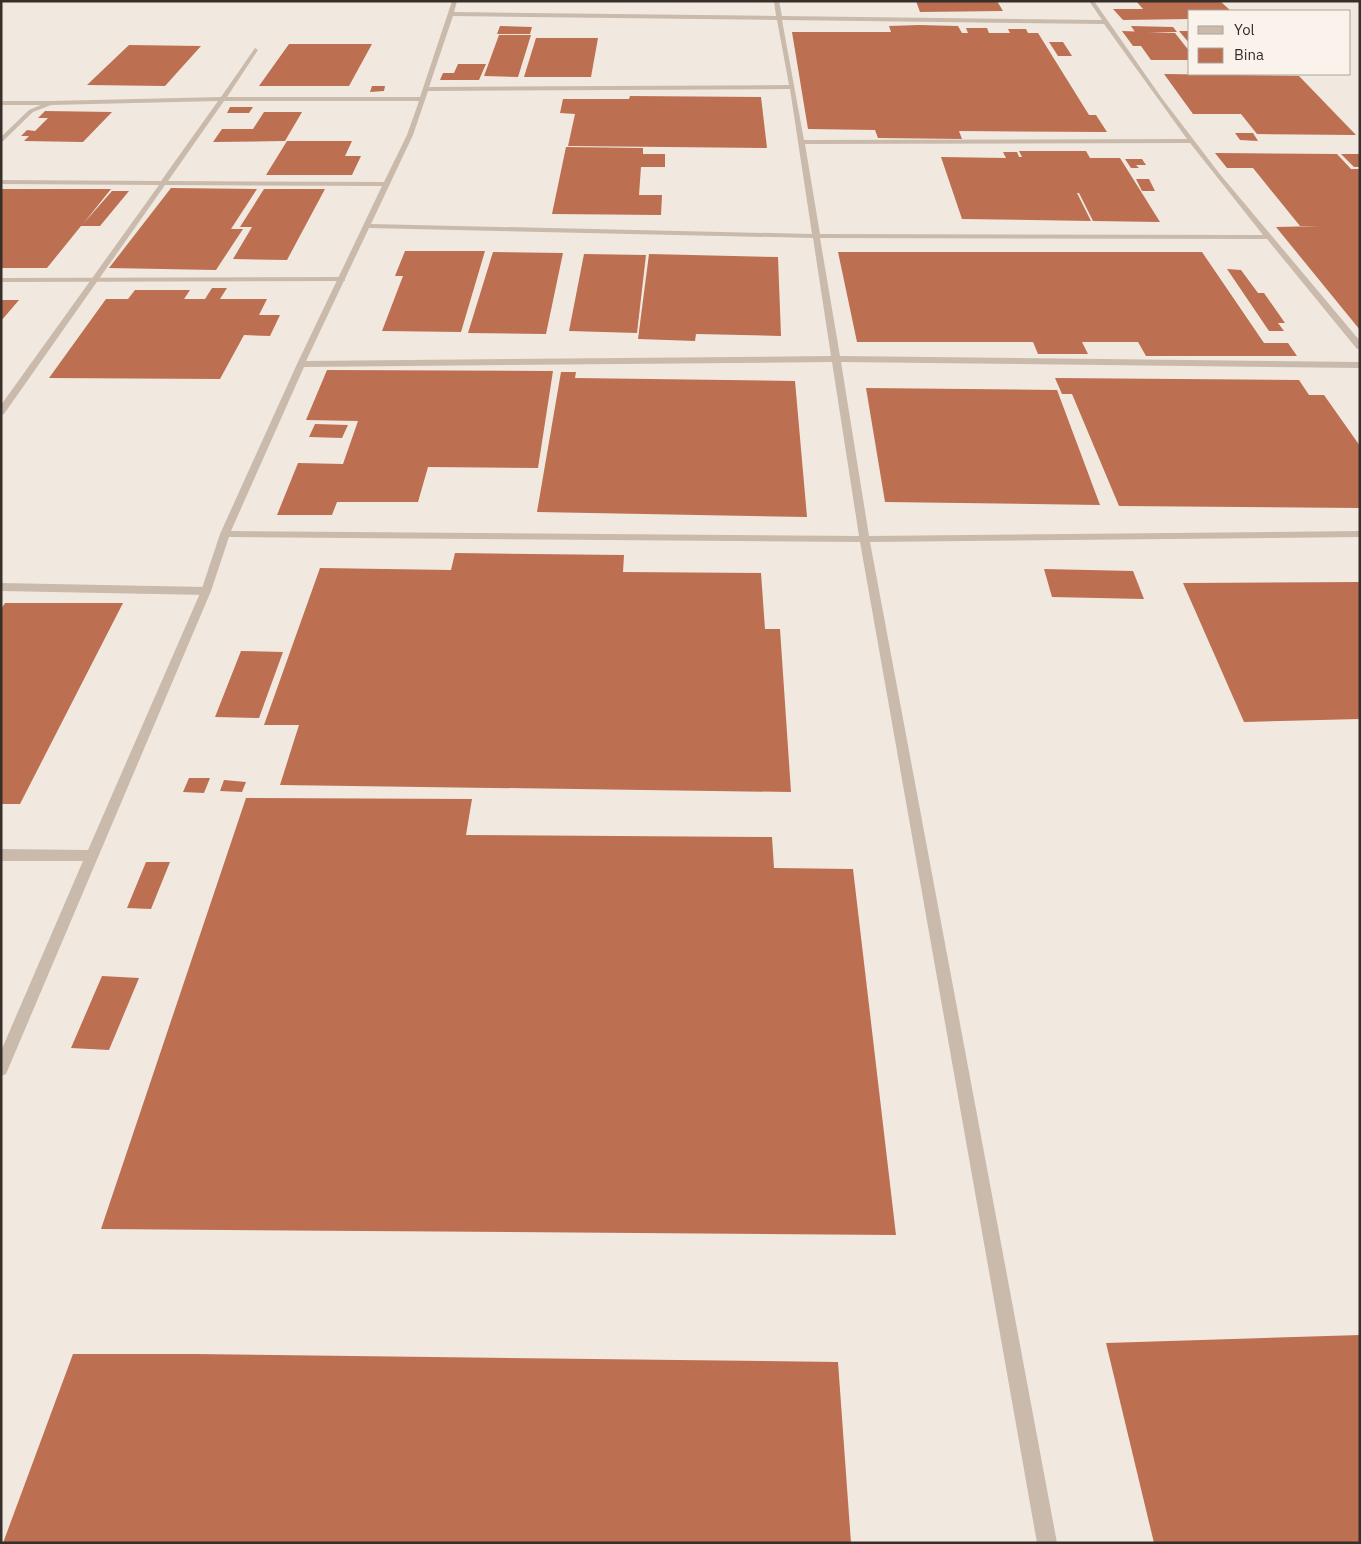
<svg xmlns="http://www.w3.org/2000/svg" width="1361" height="1544" viewBox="0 0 1361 1544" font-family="'IBM Plex Sans',sans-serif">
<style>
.building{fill:#bd6f51}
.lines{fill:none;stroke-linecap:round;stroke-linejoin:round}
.service{fill:#c9baac;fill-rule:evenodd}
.minor{fill:#c9baac;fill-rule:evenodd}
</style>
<rect width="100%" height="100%" fill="#f1e9df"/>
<g class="building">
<path d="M916,1H997L1003,11L920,12Z"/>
<path d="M1136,1H1220L1231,11H1190V19L1123,20L1113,9H1143Z"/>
<path d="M919,25L958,26L962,33H968L966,28H987L989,33H1010L1008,29H1026L1028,33H1038L1089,115H1096L1107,132L959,131L962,139L878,138L875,130L808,129L792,32H891L889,26Z"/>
<path d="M500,26L532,27L530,34H497Z"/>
<path d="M1131,26L1173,27L1177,32H1135Z"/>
<path d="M1122,31L1175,33L1190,52V60H1151L1141,46H1133Z"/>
<path d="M1179,31H1190V44Z"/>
<path d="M499,35H531L518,77L484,76Z"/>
<path d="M536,38H598L591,77H524Z"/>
<path d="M1049,42H1063L1072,56H1058Z"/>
<path d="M289,44H372L349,86H259Z"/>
<path d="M129,45L201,46L165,86L87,85Z"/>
<path d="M458,64H486L479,80H440L443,73H454Z"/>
<path d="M1164,74L1299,76L1356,135L1257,134L1241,114H1193Z"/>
<path d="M372,86H385L384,91L370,92Z"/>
<path d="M630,96L761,97L767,148L568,146L575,114L560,113L563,99H629Z"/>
<path d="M230,107H253L249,113H227Z"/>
<path d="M45,111L112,112L83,142L24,141L29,136H21L27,130L35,131L48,118H38Z"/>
<path d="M264,112H302L285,141L213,142L222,129H253Z"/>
<path d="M1235,133H1253L1258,141L1240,140Z"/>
<path d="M287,141H352L345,156H361L352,175H266Z"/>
<path d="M566,147L643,148V154H665V167H641L639,195H662L661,215L552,214Z"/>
<path d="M1019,151H1086L1090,158H1120L1160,222L1093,221L1079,193H1077L1091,221L962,219L941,157L1006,158L1003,152H1017L1019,157H1022Z"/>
<path d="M1215,153L1337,154L1351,169H1360V330L1276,227L1321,226H1300L1253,168H1227Z"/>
<path d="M1341,154H1360V167H1354Z"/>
<path d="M1125,159H1142L1146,165H1136L1139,168H1131Z"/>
<path d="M1136,179H1149L1155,191H1142Z"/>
<path d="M171,188L257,189L231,229H243L216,270L109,268Z"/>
<path d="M1,189H111L83,224L112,191H129L100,226H81L47,268H1Z"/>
<path d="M264,189H325L287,260L233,259L252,227H240Z"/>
<path d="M405,251H485L461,332L382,331L403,276H395Z"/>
<path d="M493,252L563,253L546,334L468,333Z"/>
<path d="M838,252H1202L1264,343H1288L1297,356H1146L1138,342H1082L1088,354H1038L1033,342H857Z"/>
<path d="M584,254L646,255L637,333L569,331Z"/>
<path d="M649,254L778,257L781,336L696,334L695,341L638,339Z"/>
<path d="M1227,269L1241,270L1258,293H1264L1285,323H1278L1284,331H1269Z"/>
<path d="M212,288H227L220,299H267L259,315H280L270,336L244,335L220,379L49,378L106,299H128L135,290H190L184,299H205Z"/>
<path d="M1,300H19L1,321Z"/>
<path d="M327,370L553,371L538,468L428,467L418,502H337L332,515H277L298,463L343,464L358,421L306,420Z"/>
<path d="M561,372H576L575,378L795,381L807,517L537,512Z"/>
<path d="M1055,378L1299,380L1309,395H1324L1360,446V508L1119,506L1072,394H1062Z"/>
<path d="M866,388L1057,390L1100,505L885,502Z"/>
<path d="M315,424L348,425L342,438L309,437Z"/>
<path d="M455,553L624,555L623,572L761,573L765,629H780L791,792L280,785L299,725H264L320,568L451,570Z"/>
<path d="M1044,569L1133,571L1144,599L1052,597Z"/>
<path d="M1360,582V719L1244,722L1183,583Z"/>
<path d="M5,603H123L20,804H1V609Z"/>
<path d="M241,651L283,652L259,718L215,717Z"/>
<path d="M189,778H210L204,793L183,792Z"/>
<path d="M224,780L246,782L242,792L220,791Z"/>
<path d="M246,798L472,799L466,835L772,837L774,868L853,869L896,1235L101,1229Z"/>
<path d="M146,862H170L151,909L127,908Z"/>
<path d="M102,976L139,978L109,1050L71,1048Z"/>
<path d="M1360,1335V1543H1154L1106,1343Z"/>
<path d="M73,1354H194L838,1362L851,1543H3Z"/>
</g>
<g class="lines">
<path class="service" d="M452,1H457L454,12L776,16L774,1H779L782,16L1102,20L1089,1H1094L1161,97L1219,173L1360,341V349H1357L1267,239L820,238L840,356L1360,362V368L841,362L869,536L1360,531V537L870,542L1057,1543H1037L860,542L229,537L211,591L6,1074L1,1076V1051L83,861H1V849L88,850L201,591L220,534L297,364L382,186L165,185L4,414L1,415V405L159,185L1,184V180L161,181L218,101L51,105L33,112L1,143V137L29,110L50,101L221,97L255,48L258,50L227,97H420ZM453,16L777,20L789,85L429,87ZM782,20L1104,24L1187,139L804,140ZM790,89L812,234L371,224L413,135L428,91ZM224,101H419L407,135L384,182L168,181ZM1190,143L1263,235L820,234L805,144ZM369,228L813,238L831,356L306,361ZM832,362L859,536L231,531L304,367Z"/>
<g class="minor">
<path d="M1,101H50L53,103L50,105H1Z"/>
<path d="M345,277V281H342L1,282V278Z"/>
<path d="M1,583L206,587L211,591L206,595L1,591Z"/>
</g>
</g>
<rect width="1361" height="1544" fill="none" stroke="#372f2a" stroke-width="5"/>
<rect x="1188" y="10" width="162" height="65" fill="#f9f3ec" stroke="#aba59e"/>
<rect x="1198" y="26" width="25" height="8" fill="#c9baac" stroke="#aba59e"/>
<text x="1234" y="35" font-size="15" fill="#372f2a">Yol</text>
<rect x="1198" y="48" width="25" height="15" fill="#bd6f51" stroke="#aba59e"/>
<text x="1234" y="60" font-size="15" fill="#372f2a">Bina</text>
</svg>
